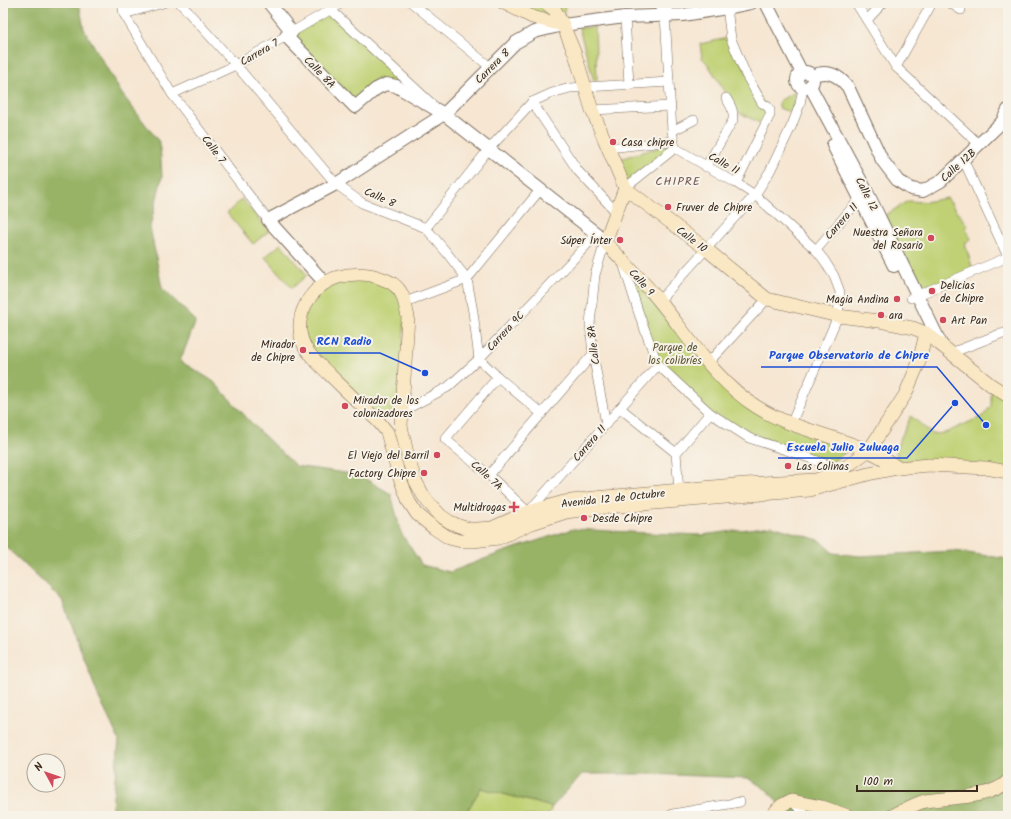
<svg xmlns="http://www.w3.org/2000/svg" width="1011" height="819" viewBox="0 0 1011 819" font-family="Kalam,sans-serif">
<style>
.green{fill:#c0d174;stroke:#7e7e49}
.forest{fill:#98b366;stroke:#6a6e42}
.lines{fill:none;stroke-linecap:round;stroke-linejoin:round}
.minor-casing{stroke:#7c6c5d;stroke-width:10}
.tertiary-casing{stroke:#7c6c5d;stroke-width:14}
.secondary-casing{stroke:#7c6c5d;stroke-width:14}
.minor{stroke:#fff;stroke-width:9}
.tertiary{stroke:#fff;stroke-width:12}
.secondary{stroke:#fae7c3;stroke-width:13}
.poi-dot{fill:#d1495b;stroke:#f7f3e8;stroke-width:1.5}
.labels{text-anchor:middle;stroke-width:4;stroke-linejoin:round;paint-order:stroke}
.street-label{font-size:11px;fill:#3b2a1e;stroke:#f7f3e8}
.poi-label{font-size:11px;fill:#3b2a1e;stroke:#f7f3e8;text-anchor:start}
.park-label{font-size:11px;fill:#5c5434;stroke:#f7f3e8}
.neighbourhood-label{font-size:12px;letter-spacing:1px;fill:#725455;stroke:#f7f3e8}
.leader{fill:none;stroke:#1d4ed8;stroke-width:1.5}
.callout-dot{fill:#1d4ed8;stroke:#f7f3e8;stroke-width:1.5}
.callout-label{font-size:12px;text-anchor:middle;font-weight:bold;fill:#1d4ed8;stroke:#f7f3e8;stroke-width:4;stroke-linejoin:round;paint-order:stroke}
</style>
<rect width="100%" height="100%" fill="#f7f3e8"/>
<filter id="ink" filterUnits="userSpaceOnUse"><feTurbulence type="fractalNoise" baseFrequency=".025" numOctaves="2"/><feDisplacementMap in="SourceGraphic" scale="8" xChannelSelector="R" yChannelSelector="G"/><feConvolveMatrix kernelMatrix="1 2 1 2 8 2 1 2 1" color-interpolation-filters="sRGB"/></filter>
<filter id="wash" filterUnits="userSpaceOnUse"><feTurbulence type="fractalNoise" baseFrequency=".012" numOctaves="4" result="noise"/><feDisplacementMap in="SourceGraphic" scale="16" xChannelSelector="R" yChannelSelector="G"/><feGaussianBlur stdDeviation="0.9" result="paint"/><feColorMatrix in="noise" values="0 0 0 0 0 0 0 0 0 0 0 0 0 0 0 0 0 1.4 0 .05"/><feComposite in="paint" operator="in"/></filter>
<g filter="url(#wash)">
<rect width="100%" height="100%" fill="#f6e6d2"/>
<g class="green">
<path d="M518,3H534L557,14L547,3H565L563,25Z"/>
<path d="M331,10L444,114L386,82L353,100L283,38Z"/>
<path d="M595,27L597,80L594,81L579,28Z"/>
<path d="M728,38L766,107L764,125L738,112L707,63L702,58L700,44Z"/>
<path d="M793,93L795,94L792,113L779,108V101Z"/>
<path d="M676,142L625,188L613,161Z"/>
<path d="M947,198L967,225L966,229L971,239L965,244L973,270L924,292L884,216L908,201L925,202Z"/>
<path d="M242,199L269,231L253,244L227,213Z"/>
<path d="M281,244L307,275L292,288L265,257Z"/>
<path d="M622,259L741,397L850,449L828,465L768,445L710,413L658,365Z"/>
<path d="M376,276L405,302L401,412L378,421L317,363L299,320L325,283Z"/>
<path d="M991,385L1008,396V472L897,461L896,448L911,416L932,434L945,433L983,416L991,406Z"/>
<path d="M481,788L552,807L548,816H464Z"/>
</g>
<path class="forest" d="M3,3H79L84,29L122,94L160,143L162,177L150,227L162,288L196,321L180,361L213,381L259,431L296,466L359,475L391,494L401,533L422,565L450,572L503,552L573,529L647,533L702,535L772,526L819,540L833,553L860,556L954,551L1008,559V816H790L767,790L748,778L649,774H582L552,807L481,788L464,816H111L119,740L99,698L62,600L3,544Z"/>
</g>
<g filter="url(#ink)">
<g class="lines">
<g class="minor-casing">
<g id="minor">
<path d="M122,3L124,14L172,94L268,220"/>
<path d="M180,3L236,65L336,184L362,203L426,228L447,253L467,279L473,312L479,359L498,377L542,414"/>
<path d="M412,3L490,67"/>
<path d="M657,3L665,15L672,131L675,148L736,183L755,195L816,250L824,260L834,276L840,292L838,316L791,424"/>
<path d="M856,3L896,67L980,145"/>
<path d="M950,3L961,10"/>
<path d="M727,8L731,39L746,75L762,103L767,106L770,110V115L736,183"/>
<path d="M331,10L431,103"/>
<path d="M124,14L163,3"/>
<path d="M665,15L669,3"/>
<path d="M625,17L629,84"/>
<path d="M867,20L883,3"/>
<path d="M292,32L342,3"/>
<path d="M896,67L932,3"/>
<path d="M172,94L236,65L286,36"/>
<path d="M532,102L578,171L617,213"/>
<path d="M592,110L671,106"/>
<path d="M672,131L694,120"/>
<path d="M608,148L673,141"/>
<path d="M964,161L1008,257"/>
<path d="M706,167L733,120C734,111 731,106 726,98"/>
<path d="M625,188L675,148"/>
<path d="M426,228L488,150L532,102L552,93L570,88L669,82"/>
<path d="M605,242L595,275L590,324L593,354L606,424"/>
<path d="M816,250L863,195"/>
<path d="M623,263L639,314L658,365L710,413L749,438L804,456L828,465L838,471"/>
<path d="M911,298L1008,257"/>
<path d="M659,301L755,195L770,171L792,125L800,104L803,88"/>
<path d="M405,302L467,279L540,190"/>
<path d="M951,353L1000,334L1008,333"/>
<path d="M708,363L767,299"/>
<path d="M498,377L445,439L489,475L528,512L530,517"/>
<path d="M620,408L676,453"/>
<path d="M401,412L448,387L479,359L597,234"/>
<path d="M489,475L593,354"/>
<path d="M679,491L676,453L710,413"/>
<path d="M529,511L658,365"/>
<path d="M792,801L806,816"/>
<path d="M670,816L673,814L740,802"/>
</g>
</g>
<g class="tertiary-casing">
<g id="tertiary">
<path d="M269,3L292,32L286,36L355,107L376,89L386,84L396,86L444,114L597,234L605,242"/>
<path d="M766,3L802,73"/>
<circle cx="805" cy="80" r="8"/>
<path d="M812,76C828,69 838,75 848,87L882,160L898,181L911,189L923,191L941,181L1002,122L1008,110"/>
<path d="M810,86L867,192L942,346"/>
<path d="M833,145L894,266"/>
<path d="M325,283L268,220L336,184L444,114L515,43L534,32L563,25L625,17L683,15L727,8L751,3"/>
</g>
</g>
<g class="secondary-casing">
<g id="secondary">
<path d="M504,3L532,17L563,25"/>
<path d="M546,3L555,10L563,25L575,54L592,110L625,188L706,249L767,299L838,316L879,321L913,328L926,333L991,385L1008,396"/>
<path d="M625,188L605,242C624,262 644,282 661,303C690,339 717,382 757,407C801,435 857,437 898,468"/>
<path d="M926,333L919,362L905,395L869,450L842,470L816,480L745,484L594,498L564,502L528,512L492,528L477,529H469L459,526L450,522L441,516L428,502L423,495L416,482L409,462L401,426L408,317C406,309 405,299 400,291C396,285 389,281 383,279C369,273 352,273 338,277C310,286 290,319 305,347C311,358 321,366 329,374C345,390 361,405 378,421L387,432L398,473L409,502L417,514L423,519L434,528L449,538L461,541H473L499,538L532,523L566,512L595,508L810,490L868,474L898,468L929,465L986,468L1008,472"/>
<path d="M772,816C777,809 783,802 792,801L822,807L848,816"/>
<path d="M892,816C902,811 914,804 925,801C950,797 990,799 1008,781"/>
</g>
</g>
<use href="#minor" class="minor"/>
<use href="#tertiary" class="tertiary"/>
<use href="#secondary" class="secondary"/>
</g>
</g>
<g class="poi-dot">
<circle cx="613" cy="142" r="4"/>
<circle cx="668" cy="207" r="4"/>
<circle cx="931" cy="238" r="4"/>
<circle cx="620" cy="240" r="4"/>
<circle cx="932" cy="291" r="4"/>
<circle cx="897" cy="299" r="4"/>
<circle cx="881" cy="315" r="4"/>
<circle cx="943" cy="320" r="4"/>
<circle cx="303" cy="350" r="4"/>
<circle cx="345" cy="406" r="4"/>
<circle cx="437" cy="455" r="4"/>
<circle cx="788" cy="466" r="4"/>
<circle cx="424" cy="473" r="4"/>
<path d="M512 501h4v4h4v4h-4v4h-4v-4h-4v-4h4z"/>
<circle cx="584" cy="518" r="4"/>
</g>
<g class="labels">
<g class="street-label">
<text transform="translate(259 52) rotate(-30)" y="4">Carrera 7</text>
<text transform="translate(492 66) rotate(-45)" y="4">Carrera 8</text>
<text transform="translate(320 72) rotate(46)" y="4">Calle 8A</text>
<text transform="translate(214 149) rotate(53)" y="4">Calle 7</text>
<text transform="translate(724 163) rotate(29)" y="4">Calle 11</text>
<text transform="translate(958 165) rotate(-42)" y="4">Calle 12B</text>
<text transform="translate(867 194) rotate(63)" y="4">Calle 12</text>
<text transform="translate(380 197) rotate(24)" y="4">Calle 8</text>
<text transform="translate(841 221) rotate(-49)" y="4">Carrera 11</text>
<text transform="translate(692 239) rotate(37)" y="4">Calle 10</text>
<text transform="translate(642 282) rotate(48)" y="4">Calle 9</text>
<text transform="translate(505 331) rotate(-47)" y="4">Carrera 9C</text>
<text transform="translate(593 345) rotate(-97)" y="4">Calle 8A</text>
<text transform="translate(589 443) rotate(-49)" y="4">Carrera 11</text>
<text transform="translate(487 475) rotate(42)" y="4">Calle 7A</text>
<text transform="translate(613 498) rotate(-6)" y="4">Avenida 12 de Octubre</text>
</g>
<g class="poi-label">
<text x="621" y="146">Casa chipre</text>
<text x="676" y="211">Fruver de Chipre</text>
<text x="923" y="236" text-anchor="end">Nuestra Señora<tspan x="923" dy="13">del Rosario</tspan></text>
<text x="612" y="244" text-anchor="end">Súper Ínter</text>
<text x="940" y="289">Delicias<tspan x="940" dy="13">de Chipre</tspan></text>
<text x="889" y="303" text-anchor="end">Magia Andina</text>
<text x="889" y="319">ara</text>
<text x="951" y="324">Art Pan</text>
<text x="295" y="348" text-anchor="end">Mirador<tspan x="295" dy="13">de Chipre</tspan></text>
<text x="353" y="404">Mirador de los<tspan x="353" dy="13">colonizadores</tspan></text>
<text x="429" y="459" text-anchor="end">El Viejo del Barril</text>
<text x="796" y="470">Las Colinas</text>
<text x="416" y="477" text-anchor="end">Factory Chipre</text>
<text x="506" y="511" text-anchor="end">Multidrogas</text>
<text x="592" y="522">Desde Chipre</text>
</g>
<g class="park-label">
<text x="675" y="351">Parque de<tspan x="675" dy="13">los colibríes</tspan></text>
</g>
<g class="neighbourhood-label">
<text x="678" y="185">CHIPRE</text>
</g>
</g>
<path class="leader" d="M425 373L380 353H309M986 425L937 367H761M955 403L907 458H778"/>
<g class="callout-dot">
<circle cx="425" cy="373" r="4"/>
<circle cx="986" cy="425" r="4"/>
<circle cx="955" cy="403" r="4"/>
</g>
<g class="callout-label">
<text x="344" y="345">RCN Radio</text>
<text x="849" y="359">Parque Observatorio de Chipre</text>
<text x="843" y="451">Escuela Julio Zuluaga</text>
</g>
<rect width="1011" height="819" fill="none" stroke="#f7f3e8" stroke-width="16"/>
<g transform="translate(46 773) rotate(310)"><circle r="19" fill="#f7f3e8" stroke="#aca397"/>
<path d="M0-3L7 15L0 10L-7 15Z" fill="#d1495b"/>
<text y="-6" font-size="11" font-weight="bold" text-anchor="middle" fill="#3b2a1e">N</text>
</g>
<path d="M857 785v6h120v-6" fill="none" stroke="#3b2a1e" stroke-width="2"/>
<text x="863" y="785" font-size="12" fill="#3b2a1e" stroke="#f7f3e8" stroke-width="3" paint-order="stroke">100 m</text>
</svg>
